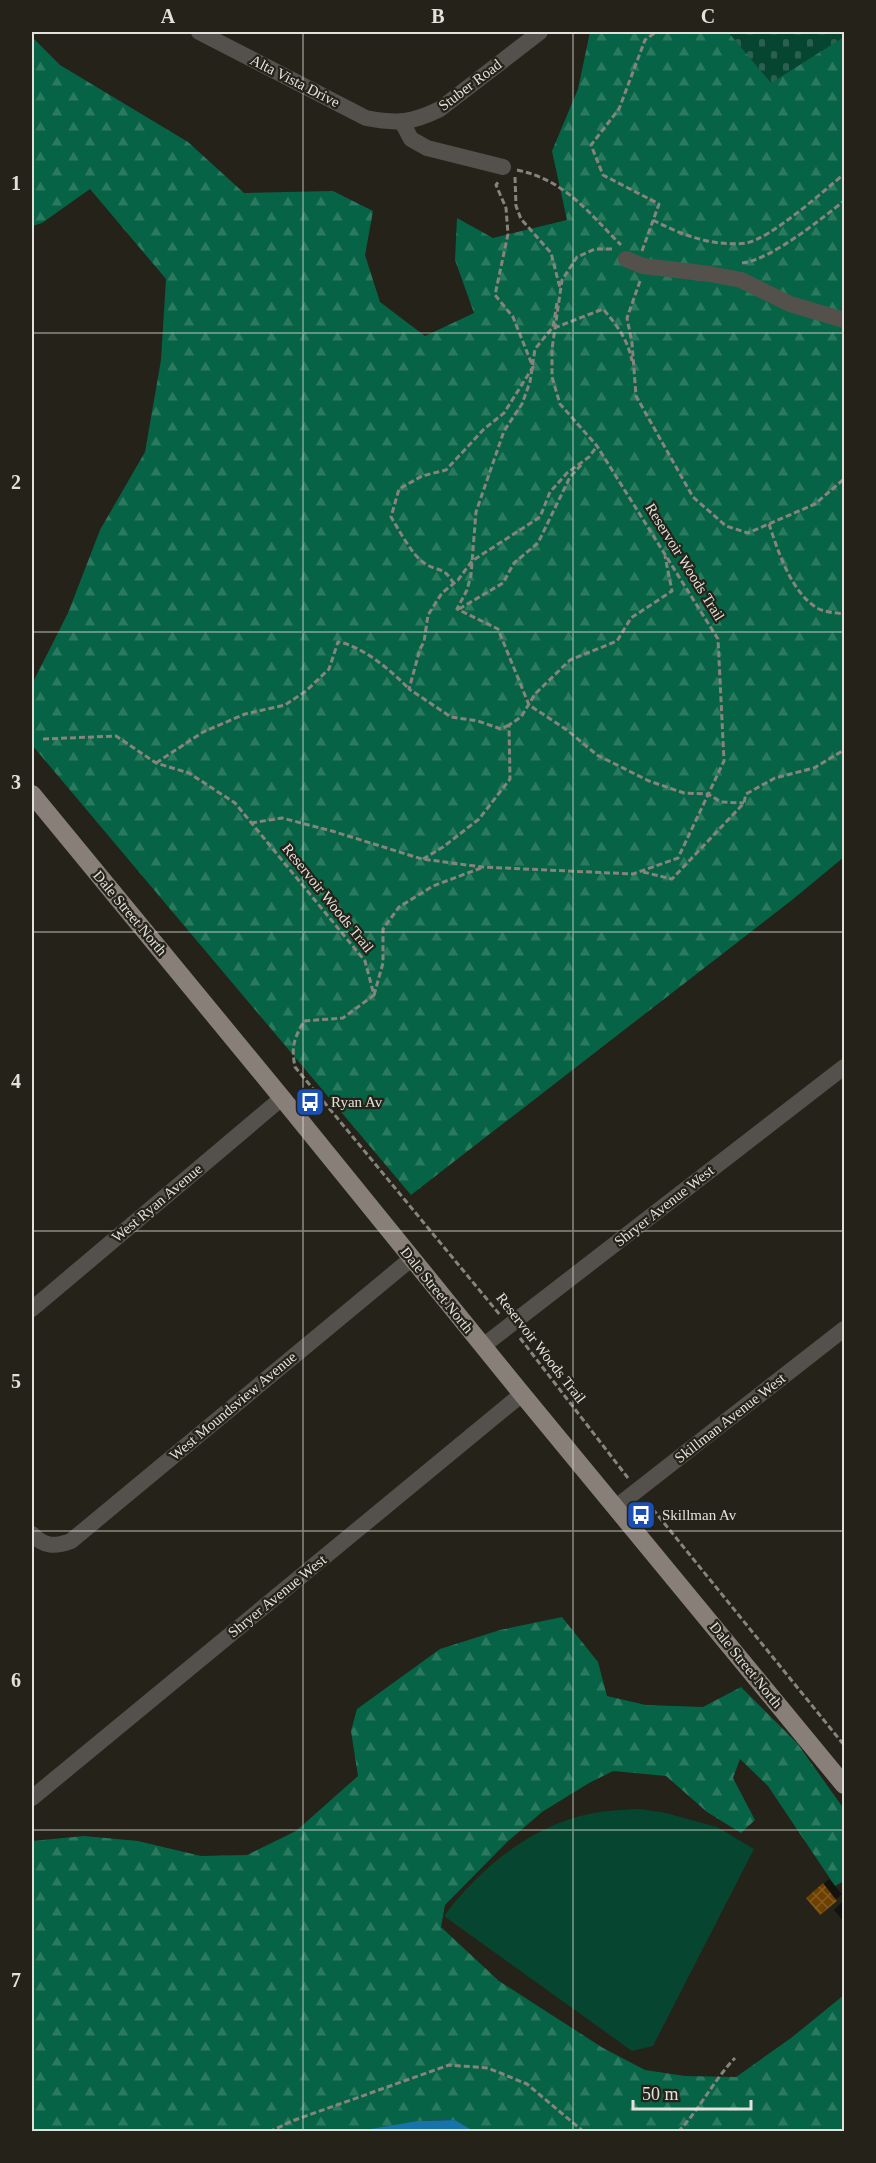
<svg xmlns="http://www.w3.org/2000/svg" width="876" height="2163" viewBox="0 0 876 2163" font-family="Georgia,serif">
<style>
.forest{fill:url(#forest-firs)}
.cemetery{fill:url(#cemetery-stones)}
.pitch{fill:#064630}
.water{fill:#1674aa}
.shadow{fill:#0007}
.building{fill:url(#building-cross-hatch)}
.lines{fill:none;stroke-linecap:round;stroke-linejoin:round}
.path{stroke:#86857d;stroke-width:3;stroke-dasharray:6 3;stroke-linecap:butt}
.minor{stroke:#54514d;stroke-width:16}
.major{stroke:#877f78;stroke-width:18}
.grid{fill:none;stroke:#e2e1db;stroke-width:1.5;stroke-opacity:0.55}
.labels{text-anchor:middle;stroke-width:4.5;stroke-linejoin:round;paint-order:stroke}
.street-label{font-size:15px;fill:#e2e1db;stroke:#242219}
.poi-label{font-size:15px;fill:#e2e1db;stroke:#242219;text-anchor:start}
.neatline{fill:none;stroke:#e2e1db;stroke-width:2}
.grid-label{font-size:20px;text-anchor:middle;font-weight:bold;fill:#e2e1db}
</style>
<defs>
<pattern id="forest-firs" width="22" height="20" patternUnits="userSpaceOnUse" patternTransform="scale(1.5)"><rect width="22" height="20" fill="#076345"/><path d="M5 1l3.5 6h-7zM16 11l3.5 6h-7z" fill="#2b795f"/></pattern>
<pattern id="cemetery-stones" width="16" height="16" patternUnits="userSpaceOnUse" patternTransform="scale(1.5)"><rect width="16" height="16" fill="#064630"/><path d="M2 7V4a2 2 0 0 1 4 0v3zM10 15v-3a2 2 0 0 1 4 0v3z" fill="#2a604d"/></pattern>
<pattern id="building-cross-hatch" width="8" height="8" patternUnits="userSpaceOnUse" patternTransform="scale(1.5)"><rect width="8" height="8" fill="#6e4000"/><path d="M0 0l8 8M0 8l8-8" fill="none" stroke="#825b25"/></pattern>
</defs>
<rect width="100%" height="100%" fill="#242219"/>
<g class="forest">
<path d="M590,32H844V857L792,900L411,1195L32,745V684L68,613L100,530L145,452L161,360L166,279L90,189L42,223L32,226V37L60,65L188,142L244,193L333,191L373,211L365,255L380,302L425,336L474,313L455,260L457,218L493,238L567,220L552,151L578,89Z"/>
<path d="M562,1617L598,1662L607,1696L646,1705L703,1707L741,1687L797,1743L844,1809V1881L835,1886L768,1786L740,1759L733,1778L755,1820L741,1833L707,1812L666,1776L613,1771L589,1783L542,1812L507,1842L445,1905L441,1927L499,1981L603,2048L645,2070L685,2076L736,2077L791,2038L844,1995V2131L473,2132L455,2120L417,2121L359,2132H32V1841L84,1836L138,1841L201,1856L247,1855L296,1831L358,1776L351,1731L357,1709L440,1649L500,1630Z"/>
</g>
<path class="cemetery" d="M728,32H844V37L771,83Z"/>
<path class="pitch" d="M640,1809L666,1813L717,1827L754,1849L653,2046L632,2051L444,1916C479,1869 531,1826 589,1814C606,1810 623,1810 640,1809Z"/>
<path class="water" d="M455,2120L473,2131H359L417,2121Z"/>
<g class="shadow">
<path d="M829,1879L842,1894L820,1913L813,1893Z"/>
<path d="M844,1900V1922L834,1910Z"/>
</g>
<path class="building" d="M823,1883L837,1901L820,1915L806,1898Z"/>
<g class="lines">
<g class="path">
<path d="M517,170C565,180 588,212 621,245"/>
<path d="M515,177L516,206L521,219L551,253L560,288"/>
<path d="M653,220C681,235 714,247 746,243C770,239 824,191 844,174"/>
<path d="M642,251L659,204L603,175L591,145L619,109L645,40L656,32"/>
<path d="M742,263C771,260 821,219 844,201"/>
<path d="M640,281L627,318L632,343L636,396L693,497L726,526L748,533L815,504L844,479"/>
<path d="M557,303L553,327L535,349L530,382L522,404L504,431L476,512L471,575L467,590L457,609L498,629L529,705L567,730L597,755L649,781L684,793L708,794L721,802L744,803"/>
<path d="M554,328L603,309C617,325 628,340 632,361"/>
<path d="M769,524C778,551 791,592 817,608C824,612 836,613 844,614"/>
<path d="M454,584C443,565 439,573 424,563C412,555 399,530 391,517L399,489L422,476L446,470L484,429L504,413L533,367L513,317L495,295L508,234L506,208L496,185L499,181"/>
<path d="M459,609L503,583L514,563L538,543L570,477L583,463"/>
<path d="M509,725L501,729L478,721L451,717L409,689L420,649L424,642L428,615L442,593L458,580L472,561L540,517L550,492L567,473L589,457L597,446"/>
<path d="M43,739L116,736L156,763L189,773L235,803L365,961L374,995L343,1018L304,1021C294,1039 291,1046 295,1067L500,1315"/>
<path d="M156,763L203,732L245,714L285,705L306,691L329,669L338,642C361,645 393,672 409,689"/>
<path d="M251,823L282,818L332,831L422,859L482,867L633,874L678,858L724,761L718,639L597,446L560,404L552,377V349L562,280L577,257L595,249H614"/>
<path d="M423,859L443,847L479,819L510,779L509,725L521,717L535,694L570,660L617,641L631,618L672,591L665,556"/>
<path d="M643,872L672,879L744,803L746,794L775,778L814,768L844,750"/>
<path d="M374,995L383,963V929L399,907L433,886L481,868"/>
<path d="M520,1338L628,1478"/>
<path d="M647,1502L844,1745"/>
<path d="M269,2132L292,2121L449,2065L488,2068L527,2084L584,2132"/>
<path d="M678,2132C700,2109 713,2081 735,2058"/>
</g>
<g class="minor">
<path d="M199,32L366,118C397,124 412,123 440,109L540,32"/>
<path d="M402,122L411,139L427,148L503,167"/>
<path d="M626,259L643,266L710,274L741,280L790,304L844,320"/>
<path d="M32,1309L282,1098"/>
<path d="M483,1346L844,1067"/>
<path d="M616,1507L844,1329"/>
<path d="M32,1534C44,1547 55,1547 71,1541L411,1259"/>
<path d="M32,1798L522,1394"/>
</g>
<path class="major" d="M32,794L282,1098L522,1394L844,1785"/>
</g>
<path class="grid" d="M303,32V2132M573,32V2132M32,333H844M32,632H844M32,932H844M32,1231H844M32,1531H844M32,1830H844"/>
<defs>
<g id="bus-square" transform="scale(1.5)"><rect x="-9" y="-9" width="18" height="18" rx="4" fill="#1a4fb4" stroke="#242219"/><path d="M-5-6H5V4H4V6H2V4H-2V6H-4V4H-5ZM-3.5-4V0h7V-4ZM-3.5 1.2v1.5H-2V1.2ZM2 1.2v1.5H3.5V1.2Z" fill="#fff"/></g>
</defs>
<g fill-rule="evenodd">
<use href="#bus-square" x="310" y="1102"/>
<use href="#bus-square" x="641" y="1515"/>
</g>
<g class="labels">
<g class="street-label">
<text transform="translate(295 81) rotate(27)" y="5">Alta Vista Drive</text>
<text transform="translate(470 85) rotate(-37)" y="5">Stuber Road</text>
<text transform="translate(685 562) rotate(58)" y="5">Reservoir Woods Trail</text>
<text transform="translate(328 898) rotate(51)" y="5">Reservoir Woods Trail</text>
<text transform="translate(130 913) rotate(50)" y="5">Dale Street North</text>
<text transform="translate(157 1203) rotate(-40)" y="5">West Ryan Avenue</text>
<text transform="translate(664 1206) rotate(-38)" y="5">Shryer Avenue West</text>
<text transform="translate(437 1290) rotate(51)" y="5">Dale Street North</text>
<text transform="translate(541 1348) rotate(52)" y="5">Reservoir Woods Trail</text>
<text transform="translate(233 1406) rotate(-40)" y="5">West Moundsview Avenue</text>
<text transform="translate(730 1418) rotate(-38)" y="5">Skillman Avenue West</text>
<text transform="translate(277 1596) rotate(-39)" y="5">Shryer Avenue West</text>
<text transform="translate(746 1665) rotate(51)" y="5">Dale Street North</text>
</g>
<g class="poi-label">
<text x="331" y="1107">Ryan Av</text>
<text x="662" y="1520">Skillman Av</text>
</g>
</g>
<rect width="876" height="2163" fill="none" stroke="#242219" stroke-width="66"/>
<path d="M633 2100v9h118v-9" fill="none" stroke="#e2e1db" stroke-width="3"/>
<text x="642" y="2100" font-size="18" fill="#e2e1db" stroke="#242219" stroke-width="4.5" paint-order="stroke">50 m</text>
<rect x="33" y="33" width="810" height="2097" class="neatline"/>
<g class="grid-label">
<text x="168" y="23">A</text>
<text x="438" y="23">B</text>
<text x="708" y="23">C</text>
<text x="16" y="190">1</text>
<text x="16" y="489">2</text>
<text x="16" y="789">3</text>
<text x="16" y="1088">4</text>
<text x="16" y="1388">5</text>
<text x="16" y="1687">6</text>
<text x="16" y="1987">7</text>
</g>
</svg>
